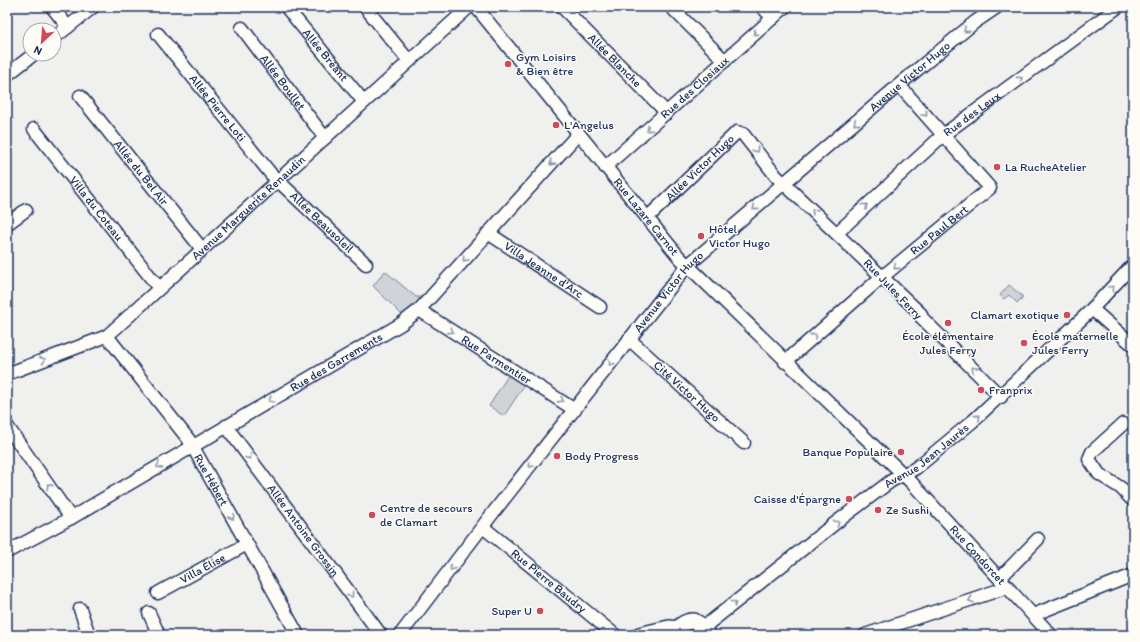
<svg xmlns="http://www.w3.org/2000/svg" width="1140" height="642" viewBox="0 0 1140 642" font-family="Itim,sans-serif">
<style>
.green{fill:#d0d3d8;stroke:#76819b}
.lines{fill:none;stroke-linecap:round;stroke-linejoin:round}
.minor-casing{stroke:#1b2f5e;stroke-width:15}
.major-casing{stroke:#1b2f5e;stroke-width:18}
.minor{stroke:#fdfcf7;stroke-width:12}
.major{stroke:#fdfcf7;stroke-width:15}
.oneway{stroke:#8c96aa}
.poi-dot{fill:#d1495b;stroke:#fdfcf7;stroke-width:1.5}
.labels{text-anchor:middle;stroke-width:3;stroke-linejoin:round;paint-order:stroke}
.street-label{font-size:12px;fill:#1b2f5e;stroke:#fdfcf7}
.poi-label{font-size:12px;fill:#1b2f5e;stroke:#fdfcf7;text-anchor:start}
</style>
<rect width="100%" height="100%" fill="#f0f0ee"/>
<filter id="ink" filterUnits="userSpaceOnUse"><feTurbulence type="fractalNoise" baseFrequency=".025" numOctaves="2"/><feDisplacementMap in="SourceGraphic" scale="8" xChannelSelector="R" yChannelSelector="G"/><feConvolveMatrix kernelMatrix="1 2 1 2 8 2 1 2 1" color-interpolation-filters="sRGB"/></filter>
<g filter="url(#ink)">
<g class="green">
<path d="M385,271L416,297H423L403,316L373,286Z"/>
<path d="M1009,285L1023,297L1017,303L1009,295L1004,299L1000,295Z"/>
<path d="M509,374L525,384L504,416L489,406Z"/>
</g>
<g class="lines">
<g class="minor-casing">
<g id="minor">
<path d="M52,7L68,27"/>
<path id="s1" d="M286,7L364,102"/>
<path d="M365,7L409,61"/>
<path id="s2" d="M476,7L679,257L912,483L1051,635"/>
<path id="s3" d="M562,7L667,113"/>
<path d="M671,7L725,61"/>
<path d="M762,7L773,18"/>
<path id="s4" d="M242,28L325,138"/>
<path id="s5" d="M158,34L271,174L366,264"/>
<path d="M54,38L93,7"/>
<path d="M7,75L34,54"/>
<path id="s6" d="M80,96L202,249"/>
<path id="s7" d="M34,129L159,288"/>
<path id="s8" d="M605,167L785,7"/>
<path id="s9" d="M647,218L737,132L743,134L776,176L921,314V317L1001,397"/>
<path d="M7,224L26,210"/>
<path id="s10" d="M488,233L600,307"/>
<path id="s11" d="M837,233L943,135L1118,7"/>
<path d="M1092,309L1133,345"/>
<path id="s12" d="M419,310L575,410"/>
<path id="s13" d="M107,336L189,440L298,635"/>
<path id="s14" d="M629,339L744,443"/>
<path id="s15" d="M785,362L876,282L990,188L899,85"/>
<path id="s16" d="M7,374L107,336L469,7"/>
<path d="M1123,424L1092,452L1089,459L1099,474L1121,488L1133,501"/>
<path d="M7,426L71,518"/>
<path id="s17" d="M226,426L381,635"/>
<path id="s18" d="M483,527L615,635"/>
<path id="s19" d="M7,552L71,518L401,324L419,310L578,134"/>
<path d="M1000,578L1038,539"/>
<path id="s20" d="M158,593L247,544"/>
<path d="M80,609L89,635"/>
<path d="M149,613L159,635"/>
<path d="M1033,615L1133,575"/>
<path id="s21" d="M704,627L838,521L891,481L916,468L973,421L1087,314L1133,265"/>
<path id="s22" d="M400,635L489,518L687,266L906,79L975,22L997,7"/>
<path d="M865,635L1008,587"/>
</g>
</g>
<g class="major-casing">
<g id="major">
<path d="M639,635L669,628L678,629"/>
<path d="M676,635C678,626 684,621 694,621L704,627L707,635"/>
</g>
</g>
<use href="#minor" class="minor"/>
<use href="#major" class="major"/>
</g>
<defs><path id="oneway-chevron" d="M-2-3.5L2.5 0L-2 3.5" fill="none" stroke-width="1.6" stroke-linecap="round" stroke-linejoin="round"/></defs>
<g class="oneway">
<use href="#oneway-chevron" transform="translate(966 30) rotate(140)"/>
<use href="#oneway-chevron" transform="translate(756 33) rotate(138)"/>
<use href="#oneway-chevron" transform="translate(1020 79) rotate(-36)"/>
<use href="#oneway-chevron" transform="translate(925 114) rotate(49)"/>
<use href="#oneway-chevron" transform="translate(856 123) rotate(139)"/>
<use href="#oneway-chevron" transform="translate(649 129) rotate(139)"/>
<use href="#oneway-chevron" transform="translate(756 150) rotate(52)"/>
<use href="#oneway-chevron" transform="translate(552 163) rotate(132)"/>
<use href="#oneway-chevron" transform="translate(865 206) rotate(-43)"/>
<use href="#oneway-chevron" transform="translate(755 208) rotate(139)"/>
<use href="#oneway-chevron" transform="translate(814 211) rotate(-136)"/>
<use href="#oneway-chevron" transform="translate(465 259) rotate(132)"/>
<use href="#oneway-chevron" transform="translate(896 267) rotate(140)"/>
<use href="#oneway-chevron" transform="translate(1112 288) rotate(-47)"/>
<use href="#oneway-chevron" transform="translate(451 331) rotate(32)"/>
<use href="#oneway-chevron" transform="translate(814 336) rotate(-41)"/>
<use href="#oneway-chevron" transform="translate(43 360) rotate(-21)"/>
<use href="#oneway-chevron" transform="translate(611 363) rotate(127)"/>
<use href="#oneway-chevron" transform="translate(974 369) rotate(-135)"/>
<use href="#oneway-chevron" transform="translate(271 400) rotate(150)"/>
<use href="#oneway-chevron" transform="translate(561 400) rotate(32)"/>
<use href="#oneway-chevron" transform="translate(978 417) rotate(-41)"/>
<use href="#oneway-chevron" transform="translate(249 457) rotate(54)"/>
<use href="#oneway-chevron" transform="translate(531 465) rotate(130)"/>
<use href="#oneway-chevron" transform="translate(159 466) rotate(150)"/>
<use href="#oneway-chevron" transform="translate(49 486) rotate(-125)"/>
<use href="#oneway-chevron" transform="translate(232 517) rotate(61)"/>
<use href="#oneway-chevron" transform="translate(837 523) rotate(-36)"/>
<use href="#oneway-chevron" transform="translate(452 568) rotate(127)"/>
<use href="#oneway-chevron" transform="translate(351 595) rotate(54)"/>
<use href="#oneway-chevron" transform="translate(971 600) rotate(161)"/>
<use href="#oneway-chevron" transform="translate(734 603) rotate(-39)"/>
</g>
</g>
<g class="poi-dot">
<circle cx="508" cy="64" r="4"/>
<circle cx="556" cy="125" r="4"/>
<circle cx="997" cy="167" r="4"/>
<circle cx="701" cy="236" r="4"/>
<circle cx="1067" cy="315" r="4"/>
<circle cx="948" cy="323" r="4"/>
<circle cx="1024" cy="343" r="4"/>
<circle cx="981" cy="390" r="4"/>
<circle cx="901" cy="452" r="4"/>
<circle cx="557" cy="456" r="4"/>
<circle cx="849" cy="499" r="4"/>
<circle cx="878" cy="510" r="4"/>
<circle cx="372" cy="515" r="4"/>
<circle cx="540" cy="611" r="4"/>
</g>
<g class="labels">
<g class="street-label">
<text dy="4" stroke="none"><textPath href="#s1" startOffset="62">Allée Bréant</textPath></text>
<text dy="4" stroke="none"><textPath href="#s3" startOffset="75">Allée Blanche</textPath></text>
<text dy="4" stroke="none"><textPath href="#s22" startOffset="760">Avenue Victor Hugo</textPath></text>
<text dy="4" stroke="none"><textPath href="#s4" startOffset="68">Allée Boullet</textPath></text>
<text dy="4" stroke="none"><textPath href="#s8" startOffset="120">Rue des Closiaux</textPath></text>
<text dy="4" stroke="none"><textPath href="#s5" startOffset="95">Allée Pierre Loti</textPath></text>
<text dy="4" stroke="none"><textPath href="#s11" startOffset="180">Rue des Leux</textPath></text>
<text dy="4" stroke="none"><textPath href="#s9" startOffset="73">Allée Victor Hugo</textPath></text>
<text dy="4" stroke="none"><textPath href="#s6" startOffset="98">Allée du Bel Air</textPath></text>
<text dy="4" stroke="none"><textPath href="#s16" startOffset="298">Avenue Marguerite Renaudin</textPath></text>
<text dy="4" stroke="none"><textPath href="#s7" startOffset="101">Villa du Coteau</textPath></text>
<text dy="4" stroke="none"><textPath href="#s2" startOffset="270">Rue Lazare Carnot</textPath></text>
<text dy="4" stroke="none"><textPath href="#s5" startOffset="250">Allée Beausoleil</textPath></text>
<text dy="4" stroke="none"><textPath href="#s15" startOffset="203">Rue Paul Bert</textPath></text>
<text dy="4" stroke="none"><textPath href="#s10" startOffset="67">Villa Jeanne d'Arc</textPath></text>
<text transform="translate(893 289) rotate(46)" y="4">Rue Jules Ferry</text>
<text dy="4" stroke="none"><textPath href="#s22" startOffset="436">Avenue Victor Hugo</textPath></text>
<text dy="4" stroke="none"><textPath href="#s12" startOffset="92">Rue Parmentier</textPath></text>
<text dy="4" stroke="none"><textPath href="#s19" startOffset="380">Rue des Garrements</textPath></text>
<text dy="4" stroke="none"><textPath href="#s14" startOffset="78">Cité Victor Hugo</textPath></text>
<text dy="4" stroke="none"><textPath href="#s21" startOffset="281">Avenue Jean Jaurès</textPath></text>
<text dy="4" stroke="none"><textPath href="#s13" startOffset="178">Rue Hébert</textPath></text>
<text dy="4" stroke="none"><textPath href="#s17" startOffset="130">Allée Antoine Grossin</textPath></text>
<text dy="4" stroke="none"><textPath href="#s2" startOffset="744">Rue Condorcet</textPath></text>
<text dy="4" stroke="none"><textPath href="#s20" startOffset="51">Villa Élise</textPath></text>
<text dy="4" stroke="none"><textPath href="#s18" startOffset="85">Rue Pierre Baudry</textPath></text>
</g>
<g class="poi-label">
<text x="516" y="61">Gym Loisirs<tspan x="516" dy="14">&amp; Bien être</tspan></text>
<text x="564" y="129">L'Angelus</text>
<text x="1005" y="171">La RucheAtelier</text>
<text x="709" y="233">Hôtel<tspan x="709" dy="14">Victor Hugo</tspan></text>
<text x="1059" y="319" text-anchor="end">Clamart exotique</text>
<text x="948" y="340" text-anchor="middle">École élémentaire<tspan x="948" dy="14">Jules Ferry</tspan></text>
<text x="1032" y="340">École maternelle<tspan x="1032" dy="14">Jules Ferry</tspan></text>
<text x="989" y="394">Franprix</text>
<text x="893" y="456" text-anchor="end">Banque Populaire</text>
<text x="565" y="460">Body Progress</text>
<text x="841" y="503" text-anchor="end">Caisse d'Épargne</text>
<text x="380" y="512">Centre de secours<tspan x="380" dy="14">de Clamart</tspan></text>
<text x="886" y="514">Ze Sushi</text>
<text x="532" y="615" text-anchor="end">Super U</text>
</g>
</g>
<rect width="1140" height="642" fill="none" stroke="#fdfcf7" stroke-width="24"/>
<rect x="12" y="12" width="1116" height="618" fill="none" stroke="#1b2f5e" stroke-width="1.5" filter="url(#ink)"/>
<g transform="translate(42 42) rotate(206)"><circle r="19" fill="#fdfcf7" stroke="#a3aaba"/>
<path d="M0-3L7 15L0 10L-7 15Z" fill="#d1495b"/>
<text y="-6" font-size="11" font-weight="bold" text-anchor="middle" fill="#1b2f5e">N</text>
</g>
</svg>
